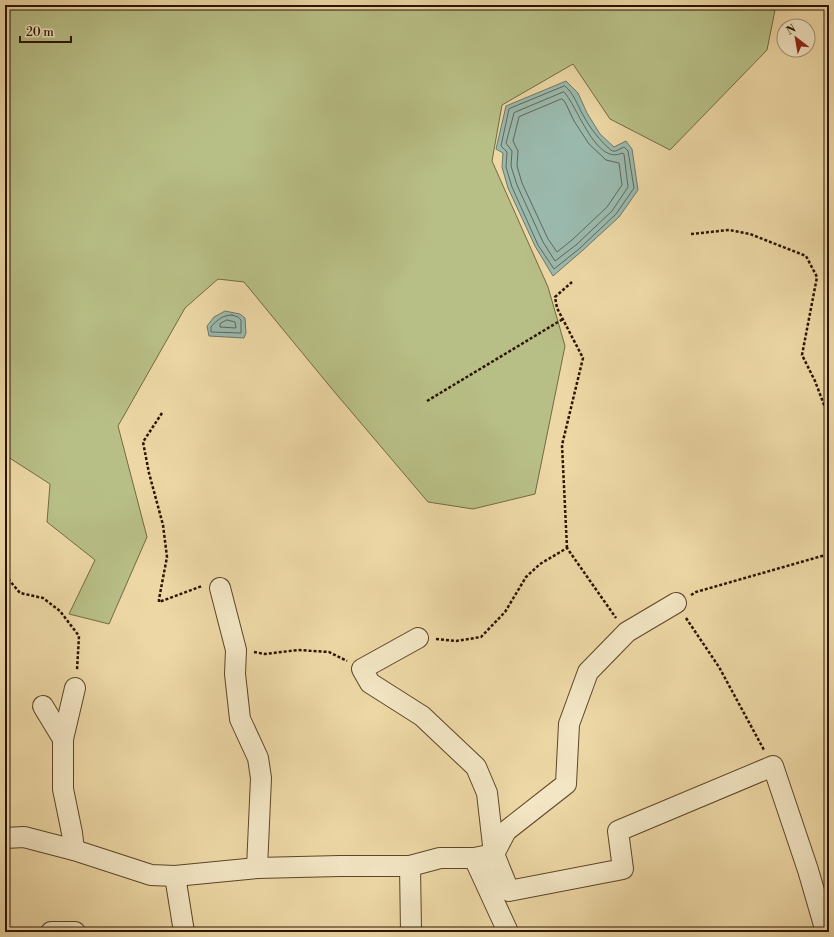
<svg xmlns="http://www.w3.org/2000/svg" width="834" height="937" viewBox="0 0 834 937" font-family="'Libre Bodoni',serif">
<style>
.green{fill:#b8bf86;stroke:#726a43}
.water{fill:#9ab9ad;stroke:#6e7768}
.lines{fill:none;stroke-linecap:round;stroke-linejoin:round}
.shore{stroke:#626656;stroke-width:1}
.minor-casing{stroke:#5c4529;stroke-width:22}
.path{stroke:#2b1400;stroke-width:2.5;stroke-dasharray:3 2;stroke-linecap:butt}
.minor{stroke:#f3e6c4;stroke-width:20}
</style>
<rect width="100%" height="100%" fill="#edd8a5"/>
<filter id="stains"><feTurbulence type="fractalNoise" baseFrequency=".005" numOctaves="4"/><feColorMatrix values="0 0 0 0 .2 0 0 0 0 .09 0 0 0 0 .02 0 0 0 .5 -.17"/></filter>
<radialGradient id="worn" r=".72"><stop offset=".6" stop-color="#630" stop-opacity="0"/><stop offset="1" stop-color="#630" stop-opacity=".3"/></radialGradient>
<path class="green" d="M5,5H776L767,50L670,150L610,119L573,64L502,105L492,161L548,287L565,346L535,494L473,509L428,502L332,389L244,282L218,279L185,308L118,426L147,537L109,624L69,614L95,560L47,522L50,484L5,455Z"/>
<g class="water">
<path d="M566,81L578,93L587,113L600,134L614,147L626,141L632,149L638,190L619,217L582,251L553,276L535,246L508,188L502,167L503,153L496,149L506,106Z"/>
<path d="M225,311L240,314L245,318L246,333L244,338L209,336L207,326L214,317Z"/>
</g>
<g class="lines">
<g class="shore">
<path d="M565,86C574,94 577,104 583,115C590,128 600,141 612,151H616L624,147L628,151L634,188L616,214L579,249L554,269L538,245L512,187L506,167L507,152L501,146L509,109Z"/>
<path d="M564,92C577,105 596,166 622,153L624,154L628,187L612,211L576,245L555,261L543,242L517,185L511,166L512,151L506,143L514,113Z"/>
<path d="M562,99L565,102L574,121L589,144L606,160L619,163L622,185L607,207L572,240L557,252L548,239L522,183L517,166L518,151L513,141L519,117Z"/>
<path d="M232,315L238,317L241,320V333L211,332V327C217,320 223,315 232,315Z"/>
<path d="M227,320L235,322L236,328L220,327V324Z"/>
</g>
<g class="minor-casing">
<g id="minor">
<path d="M220,588L236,650L235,674L240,719L258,758L261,778L257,868"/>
<path d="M418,638L362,669L370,683L422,716L476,767L487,793L494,854L509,891L623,869L618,831L773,766L808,870L826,932"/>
<path d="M43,706L63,739"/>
<path d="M5,838L24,837L74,850L151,875L175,876L257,868L340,866H410L440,858H474L494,854L506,831L566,784L569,724L588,672L627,632L676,603"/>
<path d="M74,850L72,833L63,789V739L75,688"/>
<path d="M474,858L508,932"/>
<path d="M410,866L411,932"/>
<path d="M175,876L184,932"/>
<path d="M51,932H75"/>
</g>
</g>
<g class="path">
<path d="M691,234L729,230L750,234L806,256L817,277L802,355L815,381L829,418"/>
<path d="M427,401L563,319"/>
<path d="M162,413L143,442L149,473L163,525L167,557L159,599V602L202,586"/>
<path d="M567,548L562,445L583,358L557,308L555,297L572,282"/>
<path d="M5,575L20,593L43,598L60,611L79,636L77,670"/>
<path d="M691,595L696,592L829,554"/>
<path d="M686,618L719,667L764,750"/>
<path d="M436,639L456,641L481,637L505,612L526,577L540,564L567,548L616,618"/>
<path d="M254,652L265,654L298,650L329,652L347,661"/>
</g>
<use href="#minor" class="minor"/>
</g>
<rect width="834" height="937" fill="none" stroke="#edd8a5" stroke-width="20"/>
<rect x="6" y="6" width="822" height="925" fill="none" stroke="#2b1400" stroke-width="2"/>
<rect x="10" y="10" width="814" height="917" fill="none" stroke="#2b1400"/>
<g transform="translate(796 38) rotate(329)"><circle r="19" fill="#f3e6c4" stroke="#a39276"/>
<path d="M0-3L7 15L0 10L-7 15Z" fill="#8f2418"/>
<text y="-6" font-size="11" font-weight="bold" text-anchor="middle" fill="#2b1400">N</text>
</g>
<path d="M20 36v6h51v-6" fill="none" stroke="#2b1400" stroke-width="2"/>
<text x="26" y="36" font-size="12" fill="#2b1400" stroke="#f3e6c4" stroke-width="3" paint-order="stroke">20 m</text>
<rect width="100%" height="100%" filter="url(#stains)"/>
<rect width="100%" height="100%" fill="url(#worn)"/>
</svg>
